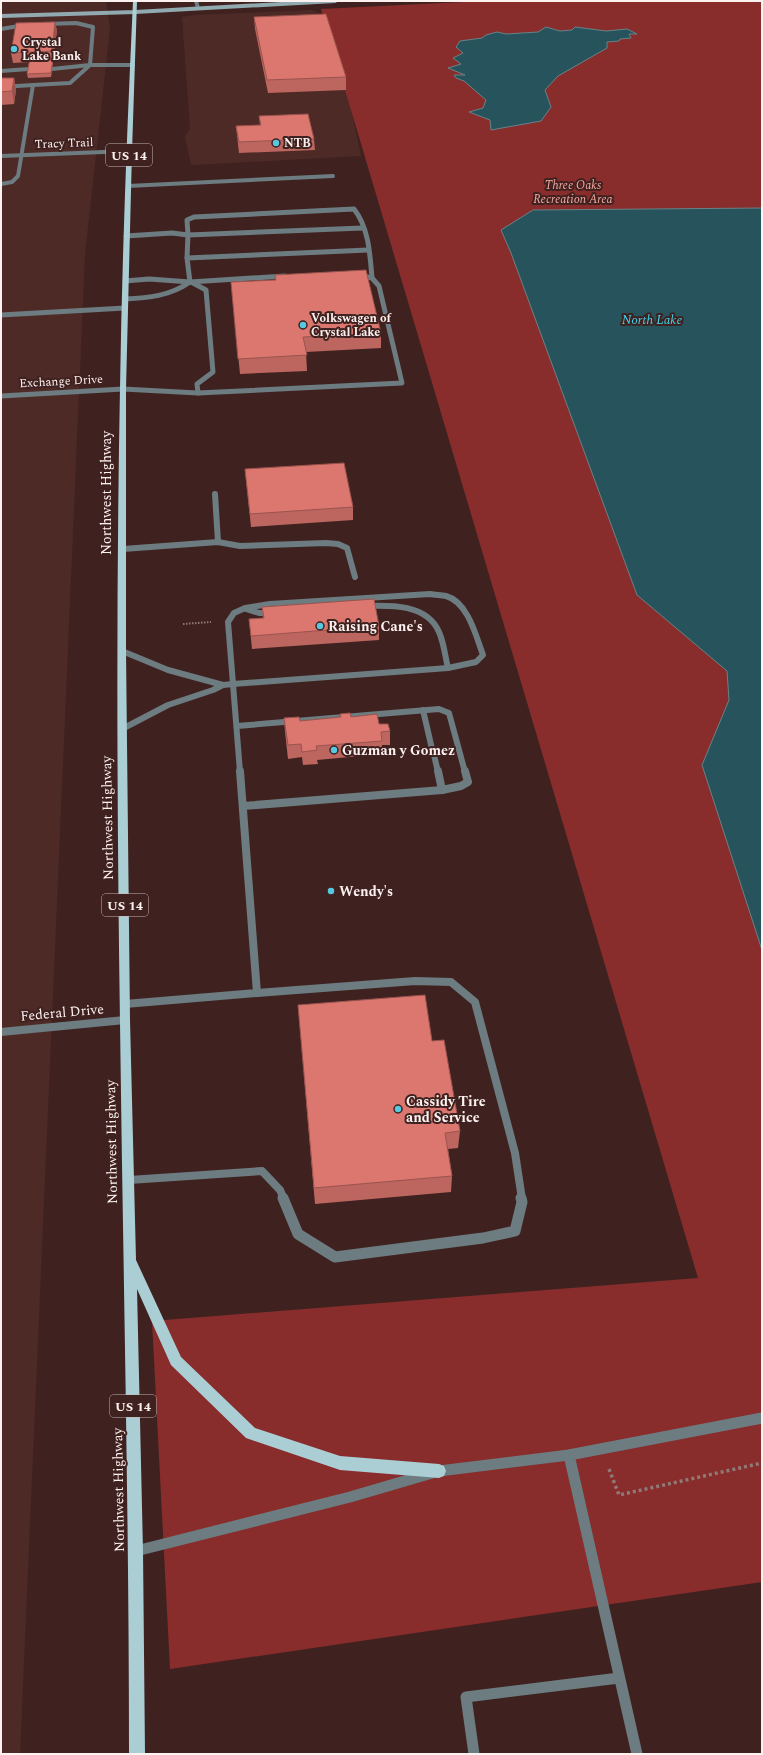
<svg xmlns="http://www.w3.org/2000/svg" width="763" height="1755" viewBox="0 0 763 1755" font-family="Spectral,serif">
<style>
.built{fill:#4e2a27}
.green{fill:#882d2b}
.water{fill:#27535c;stroke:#688388}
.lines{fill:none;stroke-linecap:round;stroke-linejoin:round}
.path-far1{stroke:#907a78;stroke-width:2;stroke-dasharray:1.5 1.5;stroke-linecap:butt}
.path{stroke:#907a78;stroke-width:3.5;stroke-dasharray:3 3;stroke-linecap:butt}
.lane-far4{stroke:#6c7c80;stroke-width:4}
.lane-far3{stroke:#6c7c80;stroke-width:5}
.lane-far2{stroke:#6c7c80;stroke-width:6}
.lane-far1{stroke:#6c7c80;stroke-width:8}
.lane{stroke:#6c7c80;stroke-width:11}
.secondary{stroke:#90aab0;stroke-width:4}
.primary{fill:#abced5;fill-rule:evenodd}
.wall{fill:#bd665f}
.shaded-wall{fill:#9a534e}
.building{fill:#dc776f;stroke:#9a534e}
.poi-dot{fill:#56c9e0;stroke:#3f2220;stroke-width:1.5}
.labels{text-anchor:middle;stroke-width:4;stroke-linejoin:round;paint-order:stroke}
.far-poi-label{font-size:12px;font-weight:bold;fill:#fef2f0;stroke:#3f2220;text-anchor:start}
.far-street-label{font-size:12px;fill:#fef2f0;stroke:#3f2220}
.far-park-label{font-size:12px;font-style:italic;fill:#f7a9a1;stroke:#3f2220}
.shield{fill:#3f2220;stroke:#c5b4b2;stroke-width:1}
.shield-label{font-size:13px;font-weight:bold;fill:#fef2f0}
.far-water-label{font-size:13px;font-style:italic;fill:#3fd4ee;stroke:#3f2220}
.street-label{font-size:14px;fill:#fef2f0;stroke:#3f2220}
.poi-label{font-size:14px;font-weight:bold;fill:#fef2f0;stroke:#3f2220;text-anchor:start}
</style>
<rect width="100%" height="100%" fill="#3f2220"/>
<g class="built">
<path d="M1,1H106L110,28L85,254L20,1754H1Z"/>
<path d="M312,10L321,14L327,26L347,89L361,156L191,165L185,137L190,128L182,17L195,15Z"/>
</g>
<path class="green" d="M483,1H762V1582L170,1669L152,1321L698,1278L321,9Z"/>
<g class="water">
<path d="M546,27L560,31L572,30L575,27L606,31L627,29L637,34H629L631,38L620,39L619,41L607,42V48L558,76L545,90L551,107L541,121L491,130L490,120L469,112L483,108L486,100L464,81L456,78L454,75H465L448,68L461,64L453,58L463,53L456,47L460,41L482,38L486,35L497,32L506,34L538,32Z"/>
<path d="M762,208V950L702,765L729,700L727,671L637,595L511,253L501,230L533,210Z"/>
</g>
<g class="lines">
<path class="path-far1" d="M183,624L211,622"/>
<path class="path" d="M609,1469L619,1495L762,1463"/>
<g class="lane-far4">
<path d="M196,1L198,8"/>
<path d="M1,29L25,25"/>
<path d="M52,69L90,65H133"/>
<path d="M1,71L29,69"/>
<path d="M1,87L33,85"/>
<path d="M1,156L129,151"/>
<path d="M1,184L12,182L18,176L33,85L70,83L90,65L93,27L76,23L46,24"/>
<path d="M128,186L333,176"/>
</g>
<g class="lane-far3">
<path d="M126,236L172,233L188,235L187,220L194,217L354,209C369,228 370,255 372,278"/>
<path d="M187,258L368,250"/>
<path d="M125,281L149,279L190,282L285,276"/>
<path d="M190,282L187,258L188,235L363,228"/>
<path d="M191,282L206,290L213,372L197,384L198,393"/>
<path d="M125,299C148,298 170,296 190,282"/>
<path d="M1,315L125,308"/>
<path d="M1,396L123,389L198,393L402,383L379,286L372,278L358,275"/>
</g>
<g class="lane-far2">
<path d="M215,494L218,542"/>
<path d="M123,549L218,542L240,546L326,543L338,544L347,548L355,577"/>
<path d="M430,594C435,595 441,595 446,596C468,602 476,636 483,655L476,662L448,668L233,684L228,622L234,613L245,608L270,604Z"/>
<path d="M365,606C391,605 427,604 439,632C444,643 445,656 448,668"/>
<path d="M246,609L259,613H274"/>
<path d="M122,651L168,670L223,685"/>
<path d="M233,684L240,772"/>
<path d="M423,710L432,749"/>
<path d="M237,726L439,709L449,713L465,772"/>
<path d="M122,729L168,705L213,690L223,685L233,684"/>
<path d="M434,755L438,772"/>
</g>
<g class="lane-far1">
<path d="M438,771L442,790"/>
<path d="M243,806L442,790L461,786L468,782L465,771"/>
<path d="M257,993L415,981L451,982L475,1002L515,1153L522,1199"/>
<path d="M125,1004L257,993L240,771"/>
<path d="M1,1032L125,1020"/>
<path d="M129,1180L262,1171L280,1190L284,1199"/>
</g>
<g class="lane">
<path d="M283,1198L298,1234L335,1257L483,1238L515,1231L522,1202L521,1198"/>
<path d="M569,1455L637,1754"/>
<path d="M136,1551L350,1497L439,1471L569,1455L762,1418"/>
<path d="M474,1754L466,1697L619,1678"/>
</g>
<path class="secondary" d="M1,16L135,12L335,1"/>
<path class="primary" d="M133,1H137L132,151L126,389V651L130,1020L136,1260L181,1357L255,1428L340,1456L439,1464L444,1466L446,1471L444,1476L439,1478L340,1470L246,1438L171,1365L137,1289L143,1551L145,1754H129C129,1510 123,1267 120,1023C117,811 116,600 120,388C122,259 127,130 133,1Z"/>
</g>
<g class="wall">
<path d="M254,17L346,77V90L268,93L255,29Z"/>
<path d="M55,22L57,31L51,77L28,78L27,74L29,62L13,63L11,53Z"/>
<path d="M1,78H14L16,90L14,104L1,105Z"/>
<path d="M259,116L314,139L315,150L239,153L236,126L260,125Z"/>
<path d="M275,275L381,333V348L306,352L307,371L240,374L231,282L275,280Z"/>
<path d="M245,469L353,507V520L251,527Z"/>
<path d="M262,607L379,626V640L252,649L249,619L263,618Z"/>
<path d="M340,714L379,724L390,731V745H382V754L317,760L318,764L303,765L302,757L288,759L285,732L284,718L300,721L340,717Z"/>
<path d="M298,1005L432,1041L460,1131L458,1148L448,1149L452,1176L451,1192L315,1204Z"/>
</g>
<g class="shaded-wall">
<path d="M55,22L57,31L51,77V73L53,58L52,51Z"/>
<path d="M14,78L16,90L14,104L12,91Z"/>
</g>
<g class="building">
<path d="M326,14L346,77L267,80L254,17Z"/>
<path d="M55,22L52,51L11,53L16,23Z"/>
<path d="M53,58L51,73L27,74L30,59Z"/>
<path d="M1,78H14L12,91L1,92Z"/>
<path d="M308,114L314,139L239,142L236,126L261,125L259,116Z"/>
<path d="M366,270L381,333L303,337L307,355L238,359L231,282L276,280L275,275Z"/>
<path d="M344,463L353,507L250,514L245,469Z"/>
<path d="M374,599L379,626L251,636L249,619L264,618L262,607Z"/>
<path d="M350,713L351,717L377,714L379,724H388L390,731L381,732L382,741L316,746L317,750L302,752L301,744L288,745L284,718L299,717L300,721L341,717L340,714Z"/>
<path d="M425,995L432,1041L444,1040L460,1131L445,1133L452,1176L314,1188L298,1005Z"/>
</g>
<g class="poi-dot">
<circle cx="14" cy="49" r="4"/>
<circle cx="276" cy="143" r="4"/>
<circle cx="303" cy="325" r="4"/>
<circle cx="320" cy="626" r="4"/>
<circle cx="334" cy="750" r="4"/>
<circle cx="331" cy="891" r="4"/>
<circle cx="398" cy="1109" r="4"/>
</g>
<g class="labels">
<g class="far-poi-label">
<text x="22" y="46">Crystal<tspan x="22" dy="14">Lake Bank</tspan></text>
<text x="284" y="147">NTB</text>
<text x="311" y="322">Volkswagen of<tspan x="311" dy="14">Crystal Lake</tspan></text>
</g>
<g class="far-street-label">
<text transform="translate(64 143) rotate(-2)" y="4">Tracy Trail</text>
<text transform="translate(61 381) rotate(-3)" y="4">Exchange Drive</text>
</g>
<g class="far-park-label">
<text x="573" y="189">Three Oaks<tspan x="573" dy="14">Recreation Area</tspan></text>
</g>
<g class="shield">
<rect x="106" y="144" width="46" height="22" rx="3"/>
<rect x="102" y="894" width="46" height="22" rx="3"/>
<rect x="110" y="1395" width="46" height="22" rx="3"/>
</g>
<g class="shield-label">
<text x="129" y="160">US 14</text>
<text x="125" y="910">US 14</text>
<text x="133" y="1411">US 14</text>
</g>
<g class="far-water-label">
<text x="652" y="324">North Lake</text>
</g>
<g class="street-label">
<text transform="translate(106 493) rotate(-90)" y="5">Northwest Highway</text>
<text transform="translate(107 818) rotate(-91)" y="5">Northwest Highway</text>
<text transform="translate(62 1012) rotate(-5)" y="5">Federal Drive</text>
<text transform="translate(111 1142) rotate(-91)" y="5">Northwest Highway</text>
<text transform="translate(118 1490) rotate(-91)" y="5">Northwest Highway</text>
</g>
<g class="poi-label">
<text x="328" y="631">Raising Cane's</text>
<text x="342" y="755">Guzman y Gomez</text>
<text x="339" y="896">Wendy's</text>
<text x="406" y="1106">Cassidy Tire<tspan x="406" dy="16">and Service</tspan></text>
</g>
</g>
<rect width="763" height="1755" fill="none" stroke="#fef2f0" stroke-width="4"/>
</svg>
